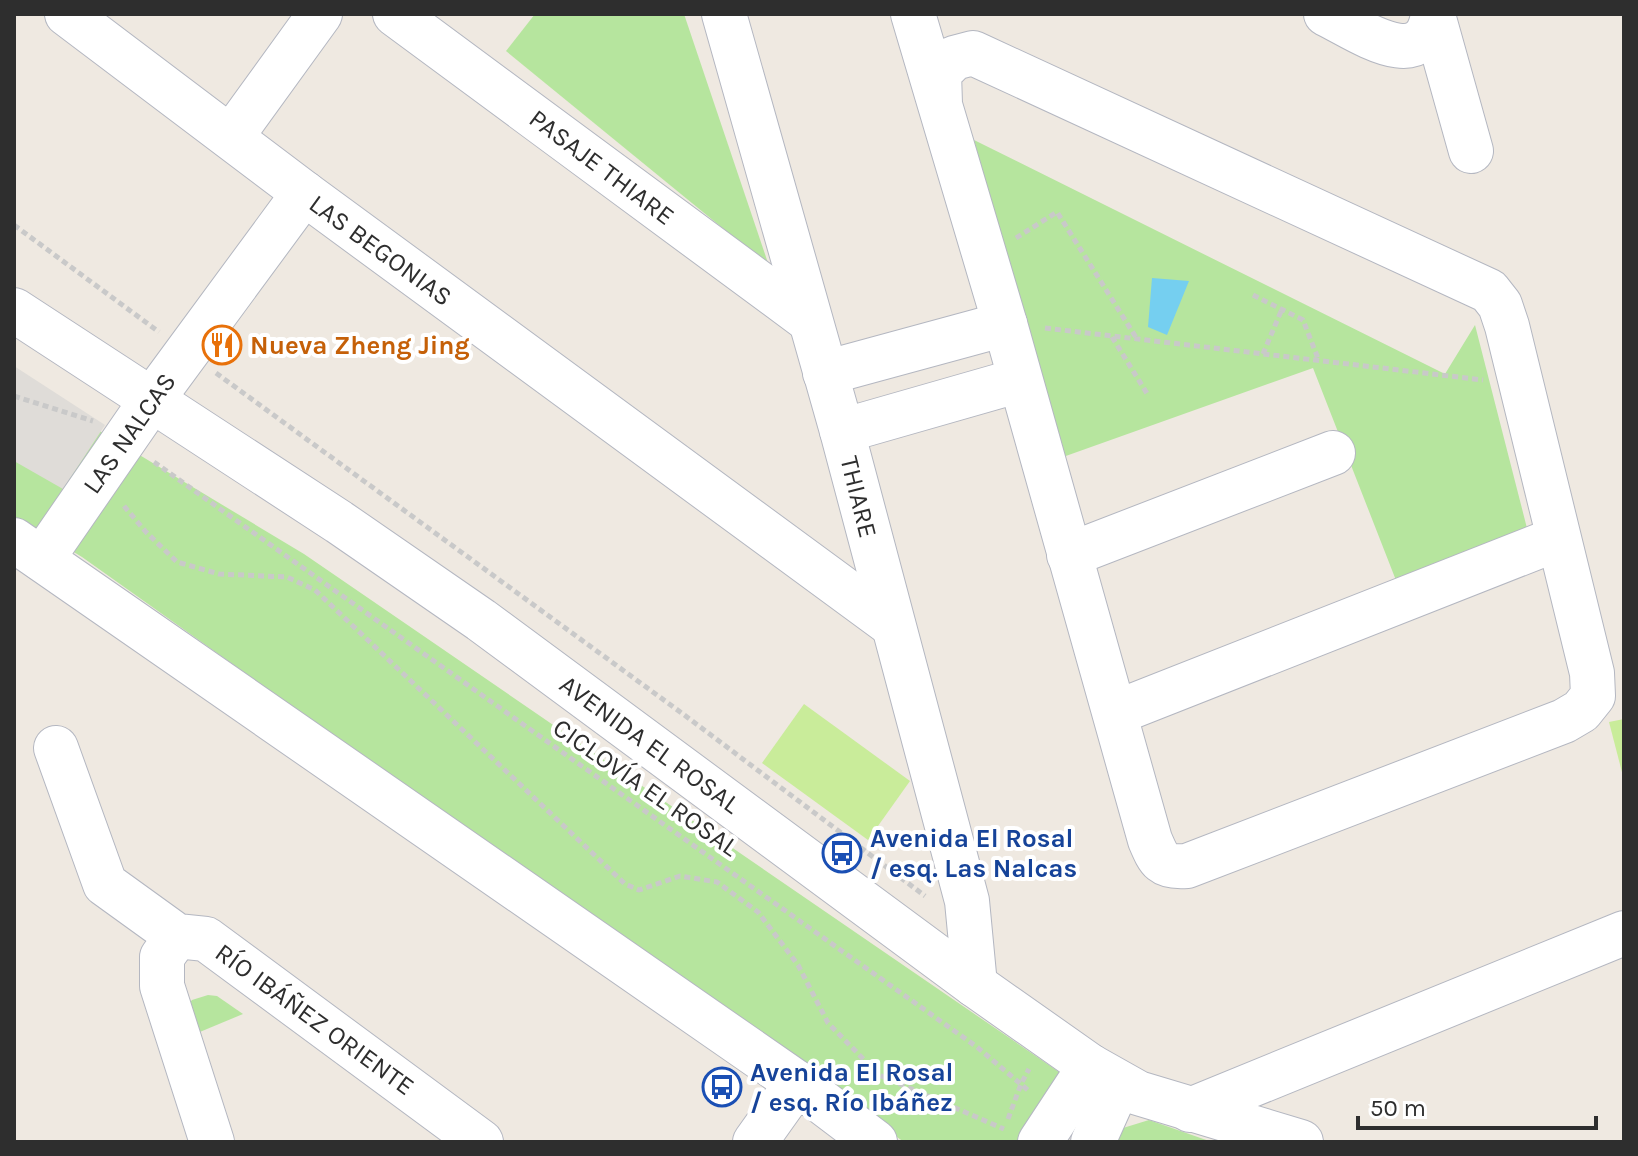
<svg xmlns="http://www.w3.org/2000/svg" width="1638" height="1156" viewBox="0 0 1638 1156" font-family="Karla,sans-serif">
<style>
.green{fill:#b6e59e}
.pitch{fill:#c9ec9a}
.plaza{fill:#dfdcd8}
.water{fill:#75cff0}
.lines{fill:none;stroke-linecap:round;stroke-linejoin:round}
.minor-casing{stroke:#b4b7c1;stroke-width:46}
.path{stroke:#c9c9c9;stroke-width:5;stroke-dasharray:6 4;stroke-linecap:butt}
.minor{stroke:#fff;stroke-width:44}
.labels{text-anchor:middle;stroke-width:8;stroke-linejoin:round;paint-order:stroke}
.street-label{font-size:26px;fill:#2e2e2e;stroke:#fff}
.food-label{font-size:26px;font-weight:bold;fill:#c56008;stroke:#fff;text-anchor:start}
.transit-label{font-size:26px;font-weight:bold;fill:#164399;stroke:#fff;text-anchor:start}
</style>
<rect width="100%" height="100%" fill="#efe9e1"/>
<g class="green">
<path d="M535,14H684L769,266L506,51Z"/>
<path d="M974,140L1445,374L1475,325L1529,536L1399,588L1313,368L1063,457Z"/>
<path d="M14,369L93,427L304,554L1062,1074L1017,1142H904L82,557L14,516Z"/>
<path d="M208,995L217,996L243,1014L195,1034L185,1008L192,1000Z"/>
<path d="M1149,1120L1212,1142H1114L1123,1128Z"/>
</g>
<g class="pitch">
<path d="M804,704L910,781L868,840L762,763Z"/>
<path d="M1624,719V780L1609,722Z"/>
</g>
<path class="plaza" d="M14,366L105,425L63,489L14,461Z"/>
<path class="water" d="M1152,278L1189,281L1167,335L1148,327Z"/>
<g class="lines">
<g class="minor-casing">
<g id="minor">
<path d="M67,14L304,193L891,624"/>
<path d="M395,14L809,320"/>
<path d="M724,14L842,431L967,901L975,985"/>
<path d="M913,14L1005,324L1150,840C1159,861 1162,868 1187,866L1564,721L1581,711L1593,696L1592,673L1507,326L1500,305L1489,291L973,53L954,58L939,73L940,104"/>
<path d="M1326,14C1359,30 1424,77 1433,14"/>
<path d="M1433,15L1471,151"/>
<path d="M231,137L320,14"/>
<path d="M14,310L339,522L481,620L975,985L1090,1066L1138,1093L1301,1142"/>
<path d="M825,373L1005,324"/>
<path d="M842,431L1020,380"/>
<path d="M14,540L797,1083L875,1142"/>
<path d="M1069,555L1333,453"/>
<path d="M42,559L151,401L304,193"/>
<path d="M1115,713L1557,539"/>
<path d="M56,748L105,884L177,936L206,939L481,1142"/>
<path d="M177,936L162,957V986L212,1142"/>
<path d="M1190,1110L1624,933"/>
<path d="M755,1142L797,1083"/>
<path d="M1040,1142L1090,1066"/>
<path d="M1093,1142L1119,1084"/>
</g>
</g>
<g class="path">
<path d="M14,225L159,332"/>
<path d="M1016,238L1057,212L1137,339"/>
<path d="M1253,295L1303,320L1319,361"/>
<path d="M1045,328L1483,380"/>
<path d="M1112,337L1148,395"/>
<path d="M1263,354L1282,309"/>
<path d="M216,373L683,714L925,896"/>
<path d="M14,396L93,421"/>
<path d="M154,462L977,1047L1029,1091"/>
<path d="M124,506L146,532L177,562L219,574L287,577L315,590L625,884L639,890L680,876L717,882L758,912L798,965L828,1023L879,1075L1004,1129"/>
<path d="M1008,1119L1021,1084L1029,1069"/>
</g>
<use href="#minor" class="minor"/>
</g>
<defs>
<g id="restaurant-ring" transform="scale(2)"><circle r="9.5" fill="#fff" stroke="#e8710a" stroke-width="1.5"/><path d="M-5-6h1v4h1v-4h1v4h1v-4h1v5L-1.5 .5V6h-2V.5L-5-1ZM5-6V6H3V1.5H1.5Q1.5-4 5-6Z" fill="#e8710a"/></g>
<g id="bus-ring" transform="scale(2)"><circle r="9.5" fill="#fff" stroke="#1a4fb4" stroke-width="1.5"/><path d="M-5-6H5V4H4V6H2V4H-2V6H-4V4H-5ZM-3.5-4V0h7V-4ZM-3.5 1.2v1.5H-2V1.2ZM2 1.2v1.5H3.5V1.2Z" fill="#1a4fb4"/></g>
</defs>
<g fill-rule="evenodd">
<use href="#restaurant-ring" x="222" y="345"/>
<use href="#bus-ring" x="842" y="853"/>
<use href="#bus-ring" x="722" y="1087"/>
</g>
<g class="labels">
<g class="street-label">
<text transform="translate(602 167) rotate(37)" y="9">PASAJE THIARE</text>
<text transform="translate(381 250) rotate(36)" y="9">LAS BEGONIAS</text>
<text transform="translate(129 433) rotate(-55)" y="9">LAS NALCAS</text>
<text transform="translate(859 497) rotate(76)" y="9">THIARE</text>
<text transform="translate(650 744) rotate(36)" y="9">AVENIDA EL ROSAL</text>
<text transform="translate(646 787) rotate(35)" y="9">CICLOVÍA EL ROSAL</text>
<text transform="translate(315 1019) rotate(36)" y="9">RÍO IBÁÑEZ ORIENTE</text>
</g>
<g class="food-label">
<text x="250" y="354">Nueva Zheng Jing</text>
</g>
<g class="transit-label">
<text x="870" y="847">Avenida El Rosal<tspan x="870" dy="30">/ esq. Las Nalcas</tspan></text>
<text x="750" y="1081">Avenida El Rosal<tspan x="750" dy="30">/ esq. Río Ibáñez</tspan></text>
</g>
</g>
<rect width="1638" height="1156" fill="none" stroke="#2e2e2e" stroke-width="32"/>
<path d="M1358 1116v12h238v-12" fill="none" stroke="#2e2e2e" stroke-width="4"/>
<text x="1370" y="1116" font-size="24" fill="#2e2e2e" stroke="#ffffff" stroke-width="6" paint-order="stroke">50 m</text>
</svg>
